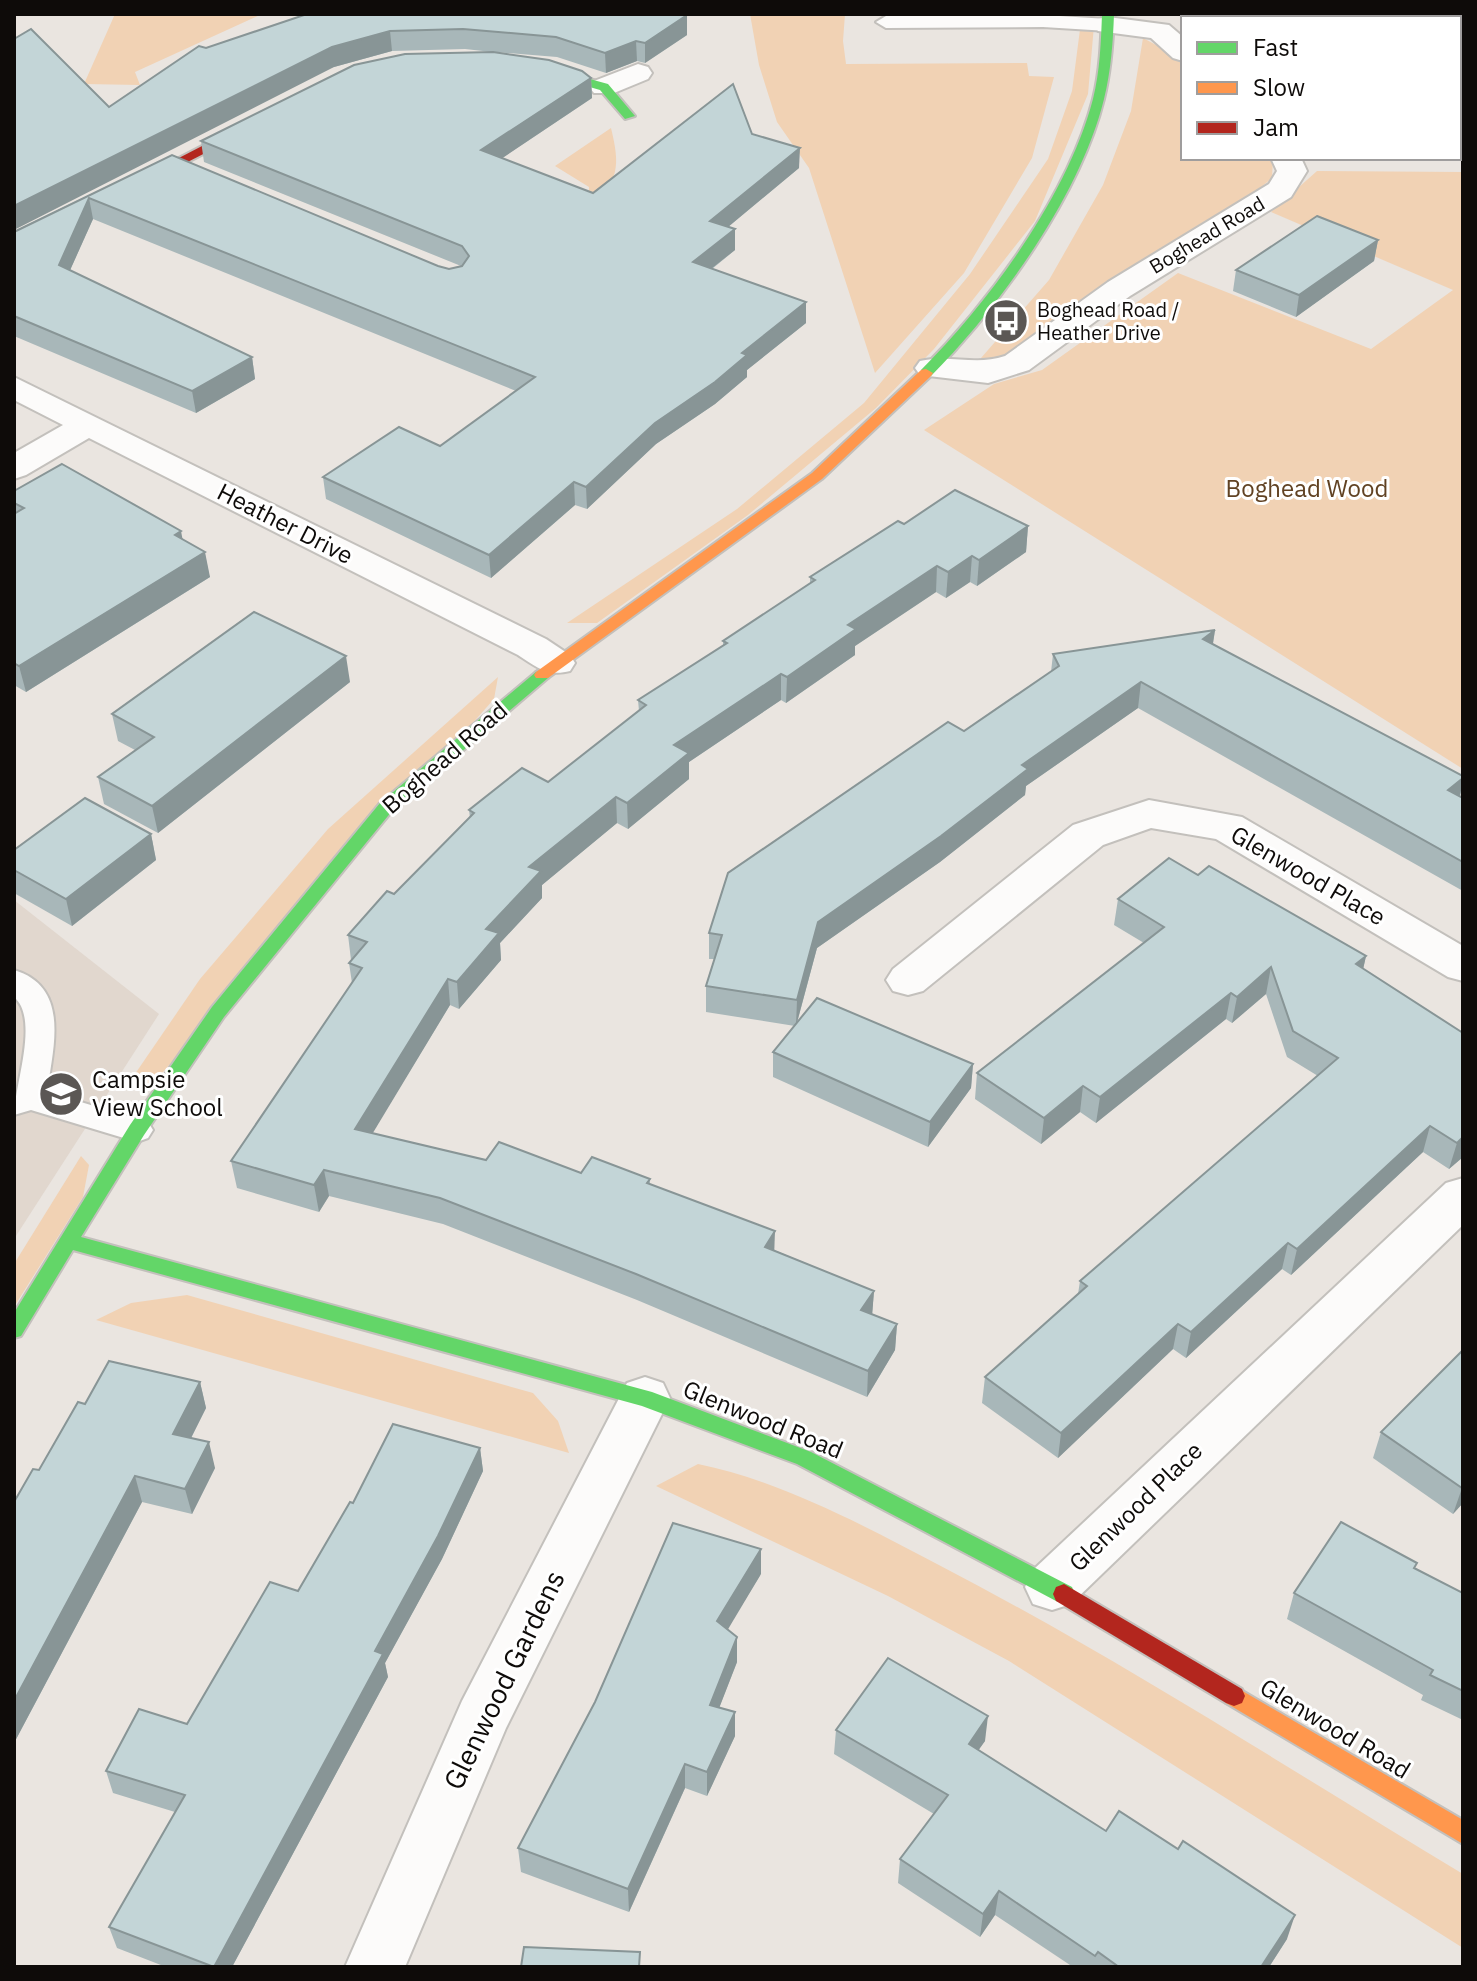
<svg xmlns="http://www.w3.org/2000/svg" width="1477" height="1981" viewBox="0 0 1477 1981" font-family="'IBM Plex Sans',sans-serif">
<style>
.built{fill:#e1d7ce}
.green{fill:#f1d2b4}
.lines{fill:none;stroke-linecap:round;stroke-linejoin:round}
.lane-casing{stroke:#c3c0bc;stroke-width:4}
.street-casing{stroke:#c3c0bc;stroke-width:4}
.fast-casing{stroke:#c3c0bc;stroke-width:4}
.slow-casing{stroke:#c3c0bc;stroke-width:4}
.jam-casing{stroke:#c3c0bc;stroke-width:4}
.lane{fill:#fcfbfa;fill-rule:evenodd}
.street{fill:#fcfbfa;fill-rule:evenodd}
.fast{fill:#63d668;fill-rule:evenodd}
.slow{fill:#ff974d;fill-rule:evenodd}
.jam{fill:#b3261e;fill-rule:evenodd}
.wall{fill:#a8b7b9}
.shaded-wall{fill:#889596}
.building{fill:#c3d5d7;stroke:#889596;stroke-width:2}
.labels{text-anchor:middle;stroke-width:6;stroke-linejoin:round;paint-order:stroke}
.far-street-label{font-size:20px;fill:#0e0b09;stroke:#fff}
.far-poi-label{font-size:20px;fill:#0e0b09;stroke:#fff;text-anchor:start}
.park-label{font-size:24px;fill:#614223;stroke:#fff}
.street-label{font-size:24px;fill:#0e0b09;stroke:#fff}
.poi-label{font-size:24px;fill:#0e0b09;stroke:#fff;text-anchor:start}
.near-street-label{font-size:28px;fill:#0e0b09;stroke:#fff}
</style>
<rect width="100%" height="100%" fill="#eae5e0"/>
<path class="built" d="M14,900L159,1014L14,1239Z"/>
<g class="green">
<path d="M115,14H262L135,72L140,85L84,84Z"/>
<path d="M750,14H845L843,41L846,64L1027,63L1029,76L1054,77L1032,158L964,273L875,373L809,168L777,122L759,65Z"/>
<path d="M1082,14H1095L1088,94L1035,221L934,349L876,408L748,515L597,623H567L737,509L864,403L970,274L1048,159L1072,91Z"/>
<path d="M1143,38L1171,53L1183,65V158H1273L1272,178L1246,200L1005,358H981L1049,280L1103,185L1131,111Z"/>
<path d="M611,128C620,165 620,183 588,205L589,187L555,166Z"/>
<path d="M1317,171L1463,172V769L924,430L994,384L1042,370L1178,273L1371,349L1453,290L1271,212Z"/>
<path d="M498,677L494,699L148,1089L124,1090L200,979L328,829Z"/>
<path d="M81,1156L89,1165L83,1197L14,1307V1264Z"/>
<path d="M187,1295L533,1393L558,1421L569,1453L96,1320L131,1303Z"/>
<path d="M698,1464C778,1480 865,1526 937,1564C1118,1658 1289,1769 1463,1874V1948L1009,1661L888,1596L656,1486Z"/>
</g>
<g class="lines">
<g class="lane-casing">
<g id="lane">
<path d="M1043,15L1108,19L1118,25L1108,31L1043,27L886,28L876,22L886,16Z"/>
<path d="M14,970C71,987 53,1048 47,1092L148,1122L153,1130L148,1138L137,1142L31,1110L14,1115C14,1086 40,1019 14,997Z"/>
</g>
</g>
<g class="street-casing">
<g id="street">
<path d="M1108,17L1169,25L1183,37V61L1173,58L1151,38L1098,31L1094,25L1098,19Z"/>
<path d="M638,64L648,67L652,73L648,79L614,93H594L589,87L594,81Z"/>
<path d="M1271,158H1301L1307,171L1291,197L1130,296L1029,370L988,383L920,375L915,368L920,361C949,354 976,366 1005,356L1108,282L1269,184L1277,171Z"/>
<path d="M14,377L546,639L570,655L575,663L570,671C548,677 536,667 518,655L89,438L26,475L14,479V453L63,425L14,400Z"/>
<path d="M1149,800L1242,817L1463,946V981L1448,977L1216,839L1151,828L1103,845L923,991L908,995L893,991L886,980L893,969L1073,825Z"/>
<path d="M1463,1178V1225L1071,1604L1052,1610L1033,1604L1025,1587L1033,1570L1446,1183Z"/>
<path d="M645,1377L663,1383L670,1398L506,1728L405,1967H345L462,1701L627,1383Z"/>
</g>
</g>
<g class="fast-casing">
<g id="fast">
<path d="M1102,14H1114C1113,42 1111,71 1104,99C1080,196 1000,306 931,376H921V370C990,301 1068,195 1093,99C1100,71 1101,42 1102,14Z"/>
<path d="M535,64L608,84L635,116L625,119L600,90L531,70L529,68Z"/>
<path d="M542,670L550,675L548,678L392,811L224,1017L144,1135L81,1237L652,1392L811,1452L1072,1587L1075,1594L1072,1601L1064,1604L1056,1601L797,1464L642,1406L73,1250L21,1336L14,1338V1313L130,1125L212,1007L380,803L536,672Z"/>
</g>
</g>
<g class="slow-casing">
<g id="slow">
<path d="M926,369L933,373L931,376L822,479L548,678H536L534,675L536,672L812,473L921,370Z"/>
<path d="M1234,1686L1463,1820V1844L1226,1703L1223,1696L1226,1689Z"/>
</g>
</g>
<g class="jam-casing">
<g id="jam">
<path d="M256,118L262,122L260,125L133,190L123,187Z"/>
<path d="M1064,1584L1242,1689L1245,1696L1242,1703L1234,1706L1226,1703L1056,1601L1053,1594L1056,1587Z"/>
</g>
</g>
<use href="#lane" class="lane"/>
<use href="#street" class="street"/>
<use href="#fast" class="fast"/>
<use href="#slow" class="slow"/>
<use href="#jam" class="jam"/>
</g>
<g class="wall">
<path d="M307,14L687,15V35L645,63L637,61L606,73L557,57L495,52L591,78L592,98L502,158L593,193L752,134L799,168L728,227L735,250L712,269L806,302V323L747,370V377L715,404L656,444L587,509L575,505L491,578L326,499L323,477L440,446L516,391L93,219L70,270L252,357L255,379L196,413L14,336V231L172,155L438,266L449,269L461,266L204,162L201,141L492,52L465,49L392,51L334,67L109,107L206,48Z"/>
<path d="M1378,240L1374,261L1296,317L1233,291L1236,270Z"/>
<path d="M14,491L183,539L210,577L26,692L14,685Z"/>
<path d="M904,524L1028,526L1026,552L977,586L970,582L946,598L936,592L855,646V655L786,703L781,700L689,762V779L628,829L617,823L542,885V898L500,943L501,960L459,1009L450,1005L372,1133L486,1160L581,1173L650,1179V1184L774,1250L874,1291L872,1314L897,1324L895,1350L867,1397L637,1300L443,1224L329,1196L319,1212L237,1188L231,1161L352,983L349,963L351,960L348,935L394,894L470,818L469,810L548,782L639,711L638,700L723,646V641L810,583V577Z"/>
<path d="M1215,630L1213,644L1463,776V783L1460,797L1463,798V891L1138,708L1026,786L1025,795L940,862L817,948L797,1023L973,1064L971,1088L928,1147L773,1077V1052L795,1026L706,1012V986L714,959H709V933L964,731L1051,672L1053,654Z"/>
<path d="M350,682L158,833L104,804L98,777L135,750L118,741L112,714Z"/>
<path d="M151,834L156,860L72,926L14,893V850Z"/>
<path d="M1198,875L1366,956L1363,969L1463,1033V1157L1449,1169L1423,1152L1291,1275L1282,1269L1186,1358L1173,1349L1058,1458L982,1403L985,1377L1078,1294L1080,1281L1318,1076L1287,1057L1266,994L1232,1023L1226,1019L1096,1123L1080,1112L1041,1144L975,1099L977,1073L1144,943L1114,925L1118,899Z"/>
<path d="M1463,1350V1503L1453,1514L1373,1458L1381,1432Z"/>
<path d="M200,1382L206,1408L191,1438L215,1468L192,1514L142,1502L14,1743V1502L39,1470L85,1404Z"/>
<path d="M480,1448L483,1471L442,1559L385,1663L388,1677L232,1967H166L117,1948L109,1927L175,1812L113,1793L106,1771L187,1724L298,1591L353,1503Z"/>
<path d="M1415,1568L1463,1593V1720L1421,1700L1423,1695L1287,1619L1294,1593Z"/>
<path d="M761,1574L727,1629L737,1637V1662L719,1708L735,1736L707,1796L685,1788L629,1912L521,1872L518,1848Z"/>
<path d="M836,1730L985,1741L978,1750L1106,1831L1287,1939L1269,1967H1073L995,1915L980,1937L898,1883L900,1859L934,1814L834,1754Z"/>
</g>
<g class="shaded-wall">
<path d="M687,15V35L645,63V43Z"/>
<path d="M390,31L392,51L334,67L14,230V206L332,47Z"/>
<path d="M636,41L637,61L606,73L605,53Z"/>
<path d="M591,78L592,98L483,171L481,150Z"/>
<path d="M800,148L799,168L710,242V221Z"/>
<path d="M89,198L93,219L63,286L59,265Z"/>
<path d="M735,229V250L693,283V262Z"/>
<path d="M1378,240L1374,261L1296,317L1299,295Z"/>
<path d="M806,302V323L747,370V377L715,404L656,444L587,509L586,487L655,423Z"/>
<path d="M252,357L255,379L196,413L192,391Z"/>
<path d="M574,482L575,505L491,578L489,555Z"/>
<path d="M1028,526L1026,552L977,586L979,560Z"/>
<path d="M181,531L186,557L175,535Z"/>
<path d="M205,552L210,577L26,692L19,666Z"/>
<path d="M972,556L970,582L946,598L948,572Z"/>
<path d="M937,566L936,592L855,646V655L786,703L787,677L848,625Z"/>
<path d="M1215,630L1211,655L1203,639Z"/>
<path d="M346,656L350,682L158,833L152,806Z"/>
<path d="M781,674V700L689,762V779L628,829L627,803L674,745Z"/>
<path d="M1141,682L1138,708L1026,786L1025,795L940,862L817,948L796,1026L797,1000L818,922L1022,765Z"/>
<path d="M1463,778V783L1458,802L1448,790Z"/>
<path d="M616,797L617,823L542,885V898L500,943L501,960L459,1009L457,982L486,929L529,867Z"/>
<path d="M151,834L156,860L72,926L66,899Z"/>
<path d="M1366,956L1360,983L1356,964Z"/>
<path d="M1271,967L1266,994L1232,1023L1237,997Z"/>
<path d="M448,979L450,1005L359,1156L355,1129Z"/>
<path d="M1231,993L1226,1019L1096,1123L1100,1097Z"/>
<path d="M973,1064L971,1088L928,1147L930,1122Z"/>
<path d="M1083,1086L1080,1112L1041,1144L1044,1118Z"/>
<path d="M1430,1126L1423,1152L1291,1275L1297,1249Z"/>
<path d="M1463,1137V1157L1449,1169L1457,1143Z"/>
<path d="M324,1170L329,1196L319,1212L314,1185Z"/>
<path d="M775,1231L774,1258L765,1247Z"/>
<path d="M1288,1243L1282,1269L1186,1358L1191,1332Z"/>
<path d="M874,1291L872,1317L861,1310Z"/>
<path d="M897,1324L895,1350L867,1397L868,1371Z"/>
<path d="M1178,1324L1173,1349L1058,1458L1061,1433Z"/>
<path d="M200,1382L206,1408L180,1460L173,1434Z"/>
<path d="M209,1442L215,1468L192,1514L185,1489Z"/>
<path d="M480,1448L483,1471L442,1559L385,1663L388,1677L232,1967H214Z"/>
<path d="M135,1476L142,1502L14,1743V1701Z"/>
<path d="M1463,1486V1503L1453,1514L1462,1488Z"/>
<path d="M761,1549V1574L718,1646L717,1621Z"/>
<path d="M737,1637V1662L711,1729L710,1705Z"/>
<path d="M735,1712V1736L707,1796V1772Z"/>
<path d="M988,1716L985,1741L966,1768L969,1744Z"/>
<path d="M685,1764V1788L629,1912L628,1889Z"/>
<path d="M999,1891L995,1915L980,1937L983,1914Z"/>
<path d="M1295,1915L1287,1939L1269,1967H1261Z"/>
</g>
<g class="building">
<path d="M307,14H679L687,15L645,43L636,41L605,53L556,37L463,29L390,31L332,47L14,206V39L31,29L109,107L199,46L206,48Z"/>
<path d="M493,52L549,60L582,71L591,78L481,150L593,193L733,84L752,134L800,148L710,221L735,229L693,262L806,302L742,353L747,355L715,382L655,423L586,487L574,482L489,555L323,477L399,427L440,446L535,377L89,198L59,265L252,357L192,391L14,316V232L172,155L438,266L449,269L462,266L469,256L462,246L201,141L354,65L405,54Z"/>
<path d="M1317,216L1378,240L1299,295L1236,270Z"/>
<path d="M62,464L181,531L175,535L205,552L19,666L14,663V514L24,508L14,503V491Z"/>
<path d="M955,490L1028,526L979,560L972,556L948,572L937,566L848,625L856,629L787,677L781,674L674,745L689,753L627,803L616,797L529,867L541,871L486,929L499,933L457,982L448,979L355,1129L486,1160L499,1142L581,1173L592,1157L650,1179L647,1183L775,1231L765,1247L874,1291L861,1310L897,1324L868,1371L636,1274L440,1198L324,1170L314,1185L231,1161L362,968L349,963L367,942L348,935L387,891L394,894L474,813L469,810L522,768L548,782L646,705L638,700L727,643L723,641L815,580L810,577L898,521L904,524Z"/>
<path d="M254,612L346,656L152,806L98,777L154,737L112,714Z"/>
<path d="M1215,630L1203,639L1463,776V778L1448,790L1463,798V862L1141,682L1022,765L1028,769L941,836L818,922L797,1000L706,986L722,935L709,933L728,873L948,722L964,731L1059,666L1053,654Z"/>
<path d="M85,798L151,834L66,899L14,870V850Z"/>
<path d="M1169,858L1198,875L1209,866L1366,956L1356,964L1463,1033V1137L1457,1143L1430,1126L1297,1249L1288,1243L1191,1332L1178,1324L1061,1433L985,1377L1087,1286L1080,1281L1338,1058L1293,1031L1271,967L1237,997L1231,993L1100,1097L1083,1086L1044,1118L977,1073L1164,927L1118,899Z"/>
<path d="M817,998L973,1064L930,1122L773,1052Z"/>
<path d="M1463,1350V1486L1462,1488L1381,1432Z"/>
<path d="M109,1361L200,1382L173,1434L209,1442L185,1489L135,1476L14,1701V1502L33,1469L39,1470L78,1402L85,1404Z"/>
<path d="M393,1424L480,1448L438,1536L375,1651L383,1654L214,1967L109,1927L185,1795L106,1771L139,1709L187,1724L270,1582L298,1591L350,1502L353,1503Z"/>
<path d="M1341,1522L1417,1563L1414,1568L1463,1593V1691L1430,1675L1433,1670L1294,1593Z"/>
<path d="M673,1523L761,1549L717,1621L737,1637L710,1705L735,1712L707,1772L685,1764L628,1889L518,1848L595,1702Z"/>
<path d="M888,1658L988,1716L969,1744L1106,1831L1119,1811L1178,1849L1183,1841L1295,1915L1261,1967H1119L1098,1952L1095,1956L999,1891L983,1914L900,1859L948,1795L836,1730Z"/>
<path d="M524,1947L640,1952L639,1967H521Z"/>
</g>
<defs>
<g id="bus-disc" transform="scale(2.3)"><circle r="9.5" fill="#5b5754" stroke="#fff"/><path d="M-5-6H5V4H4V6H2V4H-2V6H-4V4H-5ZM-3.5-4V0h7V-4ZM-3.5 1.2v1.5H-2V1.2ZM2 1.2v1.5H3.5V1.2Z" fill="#fff"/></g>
<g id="school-disc" transform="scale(2.3)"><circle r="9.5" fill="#5b5754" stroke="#fff"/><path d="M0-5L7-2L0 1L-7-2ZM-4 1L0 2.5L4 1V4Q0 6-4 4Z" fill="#fff"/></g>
</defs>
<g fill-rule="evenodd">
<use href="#bus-disc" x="1006" y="321"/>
<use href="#school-disc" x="61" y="1094"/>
</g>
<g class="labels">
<g class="far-street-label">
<text transform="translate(1207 235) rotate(-31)" y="7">Boghead Road</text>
</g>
<g class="far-poi-label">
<text x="1037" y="317">Boghead Road /<tspan x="1037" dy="23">Heather Drive</tspan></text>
</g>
<g class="park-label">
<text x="1307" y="497">Boghead Wood</text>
</g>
<g class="street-label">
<text transform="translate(285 524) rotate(27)" y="8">Heather Drive</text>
<text transform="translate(445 758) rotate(-41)" y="8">Boghead Road</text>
<text transform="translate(1308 876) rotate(30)" y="8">Glenwood Place</text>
<text transform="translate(763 1420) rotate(22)" y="8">Glenwood Road</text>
<text transform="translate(1136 1507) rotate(-44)" y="8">Glenwood Place</text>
<text transform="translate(1335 1729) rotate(31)" y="8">Glenwood Road</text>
</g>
<g class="poi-label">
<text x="92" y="1088">Campsie<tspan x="92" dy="28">View School</tspan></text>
</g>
<g class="near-street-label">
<text transform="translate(504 1680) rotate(-64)" y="10">Glenwood Gardens</text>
</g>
</g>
<rect width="1477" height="1981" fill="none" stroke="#0e0b09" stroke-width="32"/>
<rect x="1181" y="16" width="280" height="144" fill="#ffffff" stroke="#9f9d9d" stroke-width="2"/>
<rect x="1197" y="42" width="40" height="12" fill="#63d668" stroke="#9f9d9d" stroke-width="2"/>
<text x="1253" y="56" font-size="24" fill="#0e0b09">Fast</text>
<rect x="1197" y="82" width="40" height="12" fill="#ff974d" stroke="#9f9d9d" stroke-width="2"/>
<text x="1253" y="96" font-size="24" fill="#0e0b09">Slow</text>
<rect x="1197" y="122" width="40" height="12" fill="#b3261e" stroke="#9f9d9d" stroke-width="2"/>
<text x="1253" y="136" font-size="24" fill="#0e0b09">Jam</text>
</svg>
